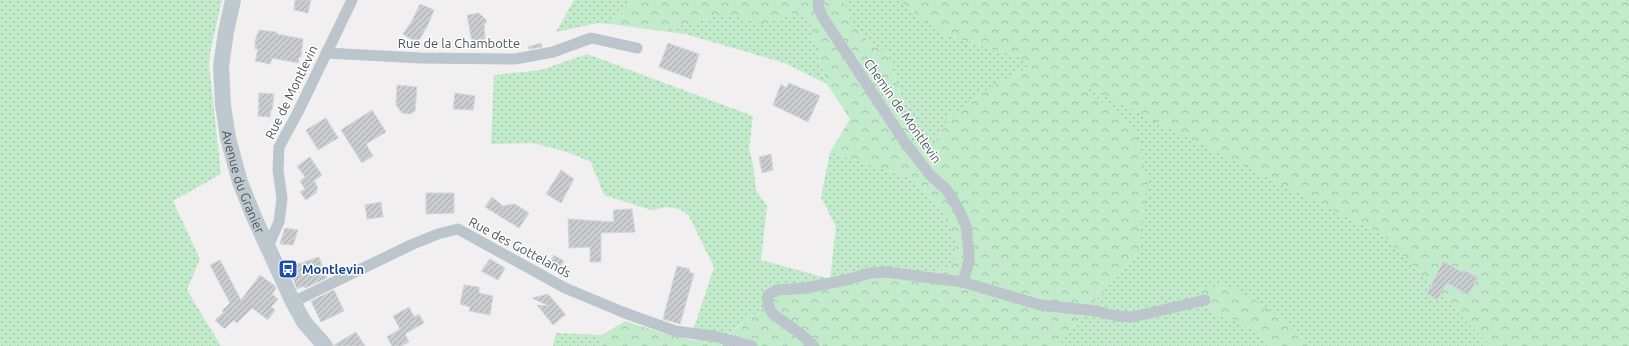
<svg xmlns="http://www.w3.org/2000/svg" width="1629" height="346" viewBox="0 0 1629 346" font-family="Ubuntu,sans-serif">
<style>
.grass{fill:url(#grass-dots)}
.forest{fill:url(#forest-crowns)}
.building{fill:url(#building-hatch);stroke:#d4d7da}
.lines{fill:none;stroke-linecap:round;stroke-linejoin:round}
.minor{stroke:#bcc5cb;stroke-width:11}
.secondary{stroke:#bdc8cf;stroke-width:16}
.labels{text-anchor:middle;stroke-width:3;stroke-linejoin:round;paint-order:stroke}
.street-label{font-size:13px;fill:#49555b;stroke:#fff}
.transit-label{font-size:13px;font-weight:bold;fill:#164399;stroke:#fff;text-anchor:start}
</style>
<defs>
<pattern id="grass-dots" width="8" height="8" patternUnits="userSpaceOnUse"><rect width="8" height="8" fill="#c2ebcc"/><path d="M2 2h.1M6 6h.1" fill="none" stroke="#a0c1a9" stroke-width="1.8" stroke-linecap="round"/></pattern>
<pattern id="forest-crowns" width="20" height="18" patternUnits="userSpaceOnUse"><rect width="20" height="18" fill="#c2ebcc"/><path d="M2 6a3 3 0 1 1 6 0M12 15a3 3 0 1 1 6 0" fill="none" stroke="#a0c1a9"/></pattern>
<pattern id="building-hatch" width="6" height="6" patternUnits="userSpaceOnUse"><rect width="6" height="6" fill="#cacdd0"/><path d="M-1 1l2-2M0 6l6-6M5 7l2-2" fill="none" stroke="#a6a9ac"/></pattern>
</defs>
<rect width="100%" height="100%" fill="#f2eff0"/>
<g class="grass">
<path d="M0,0H222L210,53L209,64L221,174L173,201L200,259L187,290L221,346H0Z"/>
<path d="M574,0H634L625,11L610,24L598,23L556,32Z"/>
<path d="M843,0H898L940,33L1016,56L1033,65L992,86L949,118L931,151L917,125L905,110L888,54L868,42L851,21Z"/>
<path d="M719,13L781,19L794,13L809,16L813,40L827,84L785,63L685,34L661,31L709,18Z"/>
<path d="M587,54L753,116L749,149L753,164L756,190L767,206L761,260L830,279L836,227L821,197L830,152L912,178L939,205L956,240L954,264L920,281L876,278L828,289L742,323L715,345L695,340L692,333L714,267L689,216L680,209L667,207L651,210L604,195L591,162L567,152L533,143L491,144L494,75L541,70Z"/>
<path d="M1080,83L1383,235L1490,346H1312L1292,326L1209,312L1241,322L1272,346H1060L1062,339L1138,252Z"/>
<path d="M556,333L602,335L601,346H553Z"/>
</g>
<g class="forest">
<path d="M634,0H843L851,21L868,42L888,54L905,110L917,125L931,150L949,118L992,86L1032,65L1016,56L940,33L898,0H1629V346H1490L1383,235L1082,85L1135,129L1148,181L1138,252L1062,339L1060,346H601L602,335L625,321L662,333L715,345L775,298L828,289L876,278L920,281L954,264L956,240L939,206L912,178L830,152L850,119L827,84L813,40L809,16L794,13L781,19L764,24L719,13L709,18L661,31L610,24L625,11Z"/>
<path d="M1225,285L1257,301L1292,326L1312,346H1272L1241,322L1209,312L1196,288Z"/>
</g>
<g class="building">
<path d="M295,0H311L308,13L294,10Z"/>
<path d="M420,4L434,10L427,27L417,43L403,34L412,21Z"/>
<path d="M479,13L487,21L484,25L485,39L472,41L467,15Z"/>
<path d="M259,30L277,32V34L303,39L301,57H299L298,63L272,58L270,64L255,61L258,49H255V41Z"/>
<path d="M541,43L542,47L529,49L528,47Z"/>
<path d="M668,43L699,54L691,79L659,67Z"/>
<path d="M789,83L820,96L808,122L773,105L781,84L786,88Z"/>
<path d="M397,85L417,87L415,111L411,114L402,113L396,105Z"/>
<path d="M259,93L274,94L272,110H271L270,117L258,116Z"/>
<path d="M455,93L475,96L473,110L453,109Z"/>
<path d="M372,110L386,132L366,144L373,156L362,163L341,130Z"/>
<path d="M326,118L338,138L318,150L306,130Z"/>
<path d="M771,154L773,170L762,173L759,157Z"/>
<path d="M310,157L322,175L314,181L318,188L316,190L317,192L306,200L300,192L305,189L300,181L305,177L297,166Z"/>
<path d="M561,170L574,179L561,203L546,194Z"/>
<path d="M426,193H454V213L426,214Z"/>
<path d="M492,197L502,205L501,206L515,204L529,213L519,228L485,207Z"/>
<path d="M381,202L383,217L367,219L365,205Z"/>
<path d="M632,209L635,232L601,233V262H590V247L569,248L568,219L614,222L613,210Z"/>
<path d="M285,228L298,230L293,245L280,244Z"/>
<path d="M554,255L564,261L558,270L549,264Z"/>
<path d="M319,257L327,278L305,288L304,286L297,289L289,267Z"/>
<path d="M490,259L505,268L498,280L481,271Z"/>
<path d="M220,260L241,300L260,275L275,286L276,288L272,294L278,299L271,307L275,310L268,320L252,308L237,323L234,320L224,329L215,320L224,312L222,311L230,303L210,265Z"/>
<path d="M1443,261L1462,272L1464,270L1478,278L1468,295L1447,283L1437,300L1427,294Z"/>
<path d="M677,266L690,269L689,272L694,274L680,324L663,319Z"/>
<path d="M464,285L479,287V293L493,296L490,315L469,311L470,307L460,304Z"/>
<path d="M334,290L344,311L321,322L311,301Z"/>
<path d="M548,294L566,315H565L553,325L537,305L549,306L532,298Z"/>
<path d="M409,307L414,317L419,314L424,323L405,334L409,342L401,346H392L387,337L400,329L393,316Z"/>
<path d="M356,332L365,346H334V345Z"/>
</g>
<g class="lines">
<g class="minor">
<path d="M819,0L818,6L822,16L904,141L930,175L946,189L957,206L966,226L969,253V261L963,282"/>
<path d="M326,53L421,58L515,59L553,52L591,38L637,48"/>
<path d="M268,246L279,222L282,198L278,170L279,147L298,112L352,0"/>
<path d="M293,302L413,244L438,234L458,229L565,288L625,313L675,331L713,336L752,346"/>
<path d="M814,346C806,338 796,330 787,324C774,315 767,313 768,295L777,290L806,288L850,279L870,273L886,272L963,282L1040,305L1096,311L1117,316L1133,317L1205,300"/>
</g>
<path class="secondary" id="s1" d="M233,0L226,32L221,66L223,105L228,138L240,182L254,217L293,302L304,322L325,346"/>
</g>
<defs>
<g id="bus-square" transform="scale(1)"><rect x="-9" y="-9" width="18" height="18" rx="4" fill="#1a4fb4" stroke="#fff"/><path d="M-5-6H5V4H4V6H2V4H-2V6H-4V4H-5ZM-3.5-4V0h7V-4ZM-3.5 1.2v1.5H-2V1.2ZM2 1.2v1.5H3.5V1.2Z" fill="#fff"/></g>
</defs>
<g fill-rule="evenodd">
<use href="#bus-square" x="288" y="269"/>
</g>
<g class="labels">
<g class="street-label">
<text x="459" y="48">Rue de la Chambotte</text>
<text transform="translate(291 92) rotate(-64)" y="5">Rue de Montlevin</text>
<text transform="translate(903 111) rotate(55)" y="5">Chemin de Montlevin</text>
<text dy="5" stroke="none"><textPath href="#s1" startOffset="186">Avenue du Granier</textPath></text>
<text transform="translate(520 247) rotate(28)" y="5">Rue des Gottelands</text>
</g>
<g class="transit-label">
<text x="302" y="274">Montlevin</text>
</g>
</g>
</svg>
